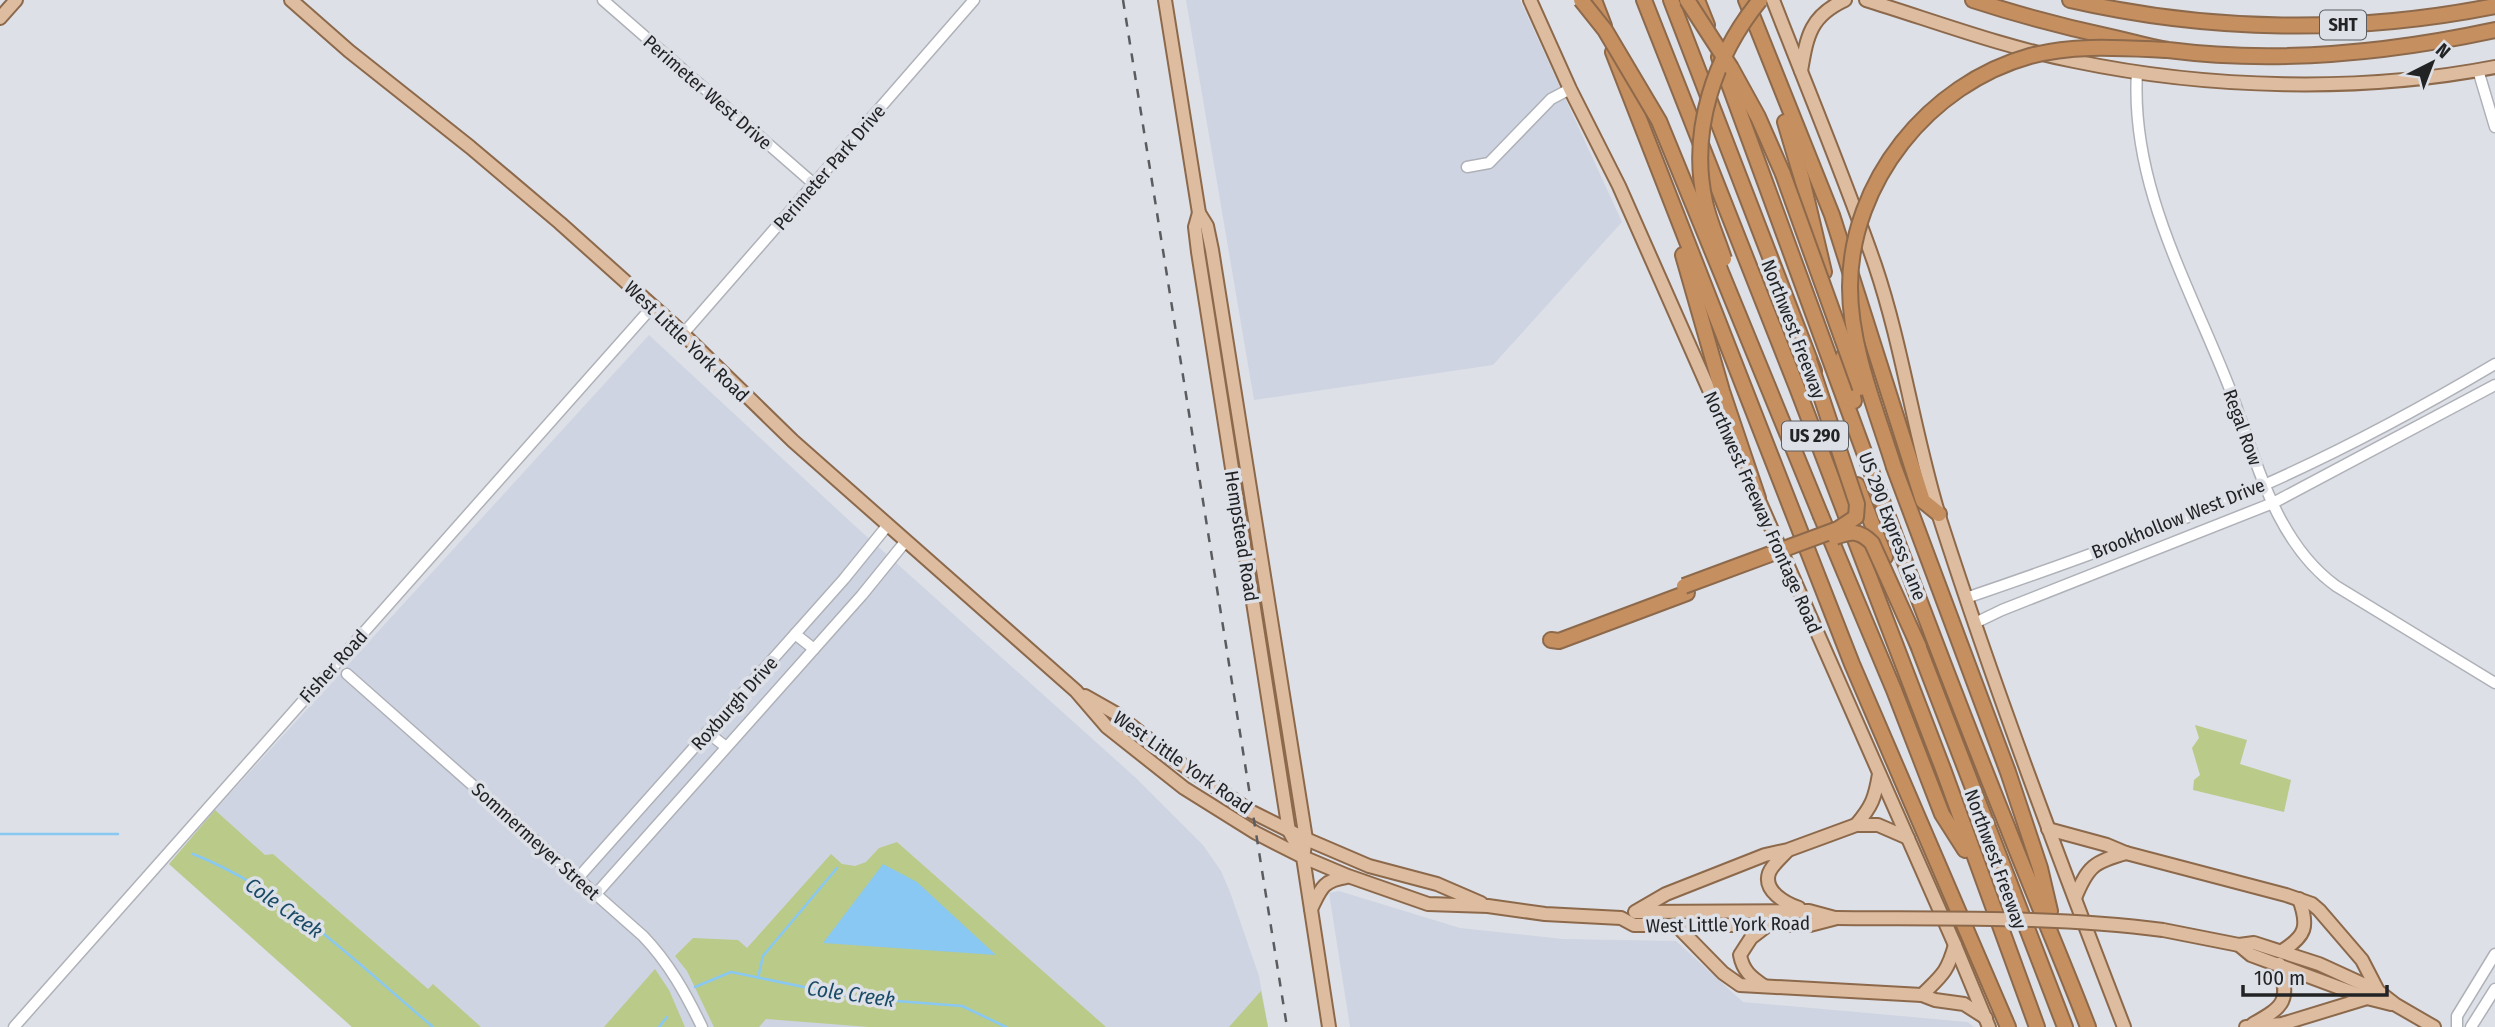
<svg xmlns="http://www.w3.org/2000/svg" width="2495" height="1027" viewBox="0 0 2495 1027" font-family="'Fira Sans Condensed',sans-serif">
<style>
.built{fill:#ced4e1}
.green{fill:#baca89}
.water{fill:#88c8f2}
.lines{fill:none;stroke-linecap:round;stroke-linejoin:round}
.stream{stroke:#88c8f2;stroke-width:2.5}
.minor-casing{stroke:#afb1b8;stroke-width:13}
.major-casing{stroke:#8d694b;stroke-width:16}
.highway-casing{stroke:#8d694b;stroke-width:18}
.minor{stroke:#fff;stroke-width:10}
.major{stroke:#ddbca0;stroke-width:12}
.highway{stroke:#c68f60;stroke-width:14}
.rail{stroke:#5b5c60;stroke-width:2.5;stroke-dasharray:9 9;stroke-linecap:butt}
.major-bridge-casing{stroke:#8d694b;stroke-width:16;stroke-linecap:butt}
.highway-bridge-casing{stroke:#8d694b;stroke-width:18;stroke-linecap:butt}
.major-bridge{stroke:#ddbca0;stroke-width:12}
.highway-bridge{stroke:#c68f60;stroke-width:14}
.labels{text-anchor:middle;stroke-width:7;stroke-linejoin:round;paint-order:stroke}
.shield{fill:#dde0e7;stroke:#5a5c5f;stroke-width:2}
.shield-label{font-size:18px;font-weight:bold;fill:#222325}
.street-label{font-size:19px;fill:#222325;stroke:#dde0e7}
.water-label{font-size:21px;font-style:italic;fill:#194b67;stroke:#dde0e7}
</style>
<rect width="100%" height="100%" fill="#dde0e7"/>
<g class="built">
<path d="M1186,0H1520L1622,222L1493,365L1254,400Z"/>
<path d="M649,335L854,525L1136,778L1203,845L1221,871L1230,892L1259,976L1268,1027H352L169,864L215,810Z"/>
<path d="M1339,891L1460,928L1563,939L1676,941L1743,1002L1968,1022L1974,1027H1350L1329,893Z"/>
</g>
<g class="green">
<path d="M2195,725L2247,740L2240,764L2291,780L2284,812L2193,790L2194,780L2200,775L2192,748L2199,738Z"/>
<path d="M215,810L265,855L273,854L428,989L433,984L481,1027H352L169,864Z"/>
<path d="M897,842L1106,1027H869L766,1019L759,1027H714L687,971L675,956L693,938L738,940L747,948L831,854L842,864L855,866L866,862L879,848Z"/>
<path d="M655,969L669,990L685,1027H604Z"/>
<path d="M1261,991L1268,1027H1229Z"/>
</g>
<path class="water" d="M883,864L917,882L996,955L823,943Z"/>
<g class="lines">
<g class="stream">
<path d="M0,834H118"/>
<path d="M193,854C285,890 358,964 433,1027"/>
<path d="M758,978L763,956L837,868"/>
<path d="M695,987L731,972L857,998L962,1006L1006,1027"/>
<path d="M659,1027L667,1017"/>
</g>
<g class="minor-casing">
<g id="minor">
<path d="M603,0L814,184"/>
<path d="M2478,70L2495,127"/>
<path d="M2137,72C2130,187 2191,288 2231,392C2256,459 2275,542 2336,586L2495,683"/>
<path d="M1467,167L1489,163L1551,99L1570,89"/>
<path d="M683,334L974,0"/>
<path d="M1966,598C2066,564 2167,528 2264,485C2343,450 2421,408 2495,364"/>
<path d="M1975,623L2002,610L2273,503L2495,385"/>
<path d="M795,634L814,649"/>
<path d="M347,674L643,936C669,963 686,994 702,1027"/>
<path d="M707,732L726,747"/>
<path d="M578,878L844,579L887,526"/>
<path d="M596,894L862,595L905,542"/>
<path d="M14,1027L653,306"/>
<path d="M2457,1027V1016L2495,954"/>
<path d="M2471,1027L2495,989"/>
</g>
</g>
<g class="major-casing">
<g id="major">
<path d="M291,0L349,51L470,147L560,223L675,326L793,441L1076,691L1107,727L1184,788L1256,833L1303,857L1348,876L1428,904L1488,906L1545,914L1621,918L1634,925H1810L1837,918"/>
<path d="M1165,0L1199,213L1207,226L1212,250L1306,839L1303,857L1329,1027"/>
<path d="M1530,0L1570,89L1619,186L1737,453"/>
<path d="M1773,0C1807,88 1844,176 1875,265C1903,348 1914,435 1940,519C1995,690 2059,859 2124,1027"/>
<path d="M1866,0C1934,21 2003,47 2074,61C2208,89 2361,93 2495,67"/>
<path d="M0,18L16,0"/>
<path d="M1801,71C1807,36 1810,16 1845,0"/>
<path d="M1199,213L1195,227L1198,252L1289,831L1303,857"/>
<path d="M1754,489L1955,945L1989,1027"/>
<path d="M1085,696L1115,713L1174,759L1252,812L1306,839L1369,866L1437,884L1481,903"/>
<path d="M1856,825C1872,806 1875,798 1879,774"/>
<path d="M2048,829L2107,845L2126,853L2286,895L2312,904L2319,910L2362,960L2378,991"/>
<path d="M1787,851C1781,858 1772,865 1769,873C1763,891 1785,903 1799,908"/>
<path d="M2075,898C2088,866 2094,862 2126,853"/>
<path d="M1311,909C1321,889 1322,881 1346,877"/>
<path d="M1635,912L1666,894L1765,855L1788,850L1856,825H1878L1908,838"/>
<path d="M1637,912L1809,911L1835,918"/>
<path d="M1676,925L1723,973L1740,985L1922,995L1935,1000L1964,1004L1986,1018"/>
<path d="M2163,930L2239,945L2254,943L2319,964L2378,991L2396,1005L2434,1027"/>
<path d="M2239,945L2251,955L2367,998L2391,1004"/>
<path d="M2282,951C2306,936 2309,926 2299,899"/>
<path d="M1764,986C1751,977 1743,971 1740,955L1751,938L1768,925"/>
<path d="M1922,995C1942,975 1947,973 1955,945"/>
<path d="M2253,1024C2285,1006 2290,1001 2279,964"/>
<path d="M2246,1027L2282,1024L2367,998"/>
</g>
</g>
<g class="highway-casing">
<g id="highway">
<path d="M1594,0L1604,26"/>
<path d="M1644,0L1796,385L1943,769L2037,1027"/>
<path d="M1671,0L1814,371"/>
<path d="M1697,0L1707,25"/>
<path d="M1746,0L1832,215L1923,501L1939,514"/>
<path d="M1973,0C2019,15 2064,27 2111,37C2130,41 2149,47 2168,50C2277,64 2388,53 2495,30"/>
<path d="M2070,0C2209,32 2355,34 2495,6"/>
<path d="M1613,52L1852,664L2008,1027"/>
<path d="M1719,57C1814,313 1905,572 2007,826C2033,893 2062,959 2088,1027"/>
<path d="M1731,68L1758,117L1783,174"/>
<path d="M1785,122L1802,179L1824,272"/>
<path d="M1683,255L1722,391L1758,498"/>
<path d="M1843,357L1854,401"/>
<path d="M1894,467L2008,772L2040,868L2050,911"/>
<path d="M1857,485L1885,557"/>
<path d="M1821,516L1894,690L1942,814L1965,850"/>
<path d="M1914,635L2065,1027"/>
<path d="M1551,640L1559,641L1687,593"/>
</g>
</g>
<use href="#minor" class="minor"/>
<use href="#major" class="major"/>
<use href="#highway" class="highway"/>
<path class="rail" d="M1123,0L1287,1027"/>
<g class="major-bridge-casing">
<path id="major-bridge" d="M1837,918C1946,919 2055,916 2163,930"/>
</g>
<g class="highway-bridge-casing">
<g id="highway-bridge">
<path d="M1581,0L1605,30L1659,121L1821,516"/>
<path d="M1687,0L1731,68"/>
<path d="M1783,174L1860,388"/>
<path d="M1724,259C1718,240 1709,221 1705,202C1689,130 1715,55 1760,0"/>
<path d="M1894,467C1876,409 1850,348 1850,287C1850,182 1929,84 2030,56C2074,44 2122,48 2167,50"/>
<path d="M1835,537C1851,531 1859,530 1872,543L1919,647"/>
<path d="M1684,586L1838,529L1856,517L1857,504L1809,360"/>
</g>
</g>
<use href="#major-bridge" class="major-bridge"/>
<use href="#highway-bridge" class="highway-bridge"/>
</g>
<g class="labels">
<g class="shield">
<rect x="2320" y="10.5" width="46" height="29" rx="5"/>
<rect x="1782" y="421.5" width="66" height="29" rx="5"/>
</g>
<g class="shield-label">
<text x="2343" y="31">SHT</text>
<text x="1815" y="442">US 290</text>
</g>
<g class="street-label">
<text transform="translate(708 92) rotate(41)" y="7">Perimeter West Drive</text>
<text transform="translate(829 167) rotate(-49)" y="7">Perimeter Park Drive</text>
<text transform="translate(1794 329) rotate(69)" y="7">Northwest Freeway</text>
<text transform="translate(687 341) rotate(44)" y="7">West Little York Road</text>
<text transform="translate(2243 427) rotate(70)" y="7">Regal Row</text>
<text transform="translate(1763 512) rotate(66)" y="7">Northwest Freeway Frontage Road</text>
<text transform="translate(2178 518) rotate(-22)" y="7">Brookhollow West Drive</text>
<text transform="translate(1893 526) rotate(69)" y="7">US 290 Express Lane</text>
<text transform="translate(1242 536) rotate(81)" y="7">Hempstead Road</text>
<text transform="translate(333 666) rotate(-48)" y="7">Fisher Road</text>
<text transform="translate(734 703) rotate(-48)" y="7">Roxburgh Drive</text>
<text transform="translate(1183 762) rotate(35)" y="7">West Little York Road</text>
<text transform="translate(536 841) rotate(42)" y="7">Sommermeyer Street</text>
<text transform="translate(1996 859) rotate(70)" y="7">Northwest Freeway</text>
<text transform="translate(1728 924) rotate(-1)" y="7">West Little York Road</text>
</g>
<g class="water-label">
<text transform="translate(284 908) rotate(35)" y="7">Cole Creek</text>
<text transform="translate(851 994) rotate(8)" y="7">Cole Creek</text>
</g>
</g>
<g transform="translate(2432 63) rotate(42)" stroke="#dde0e7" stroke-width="5" paint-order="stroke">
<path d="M0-5L12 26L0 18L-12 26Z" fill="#222325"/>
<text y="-10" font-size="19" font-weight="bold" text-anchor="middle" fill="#222325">N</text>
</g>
<path d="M2243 985v10h144v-10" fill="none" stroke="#222325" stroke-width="3.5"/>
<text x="2254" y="985" font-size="21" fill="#222325" stroke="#dde0e7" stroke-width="5" paint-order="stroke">100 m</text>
</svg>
